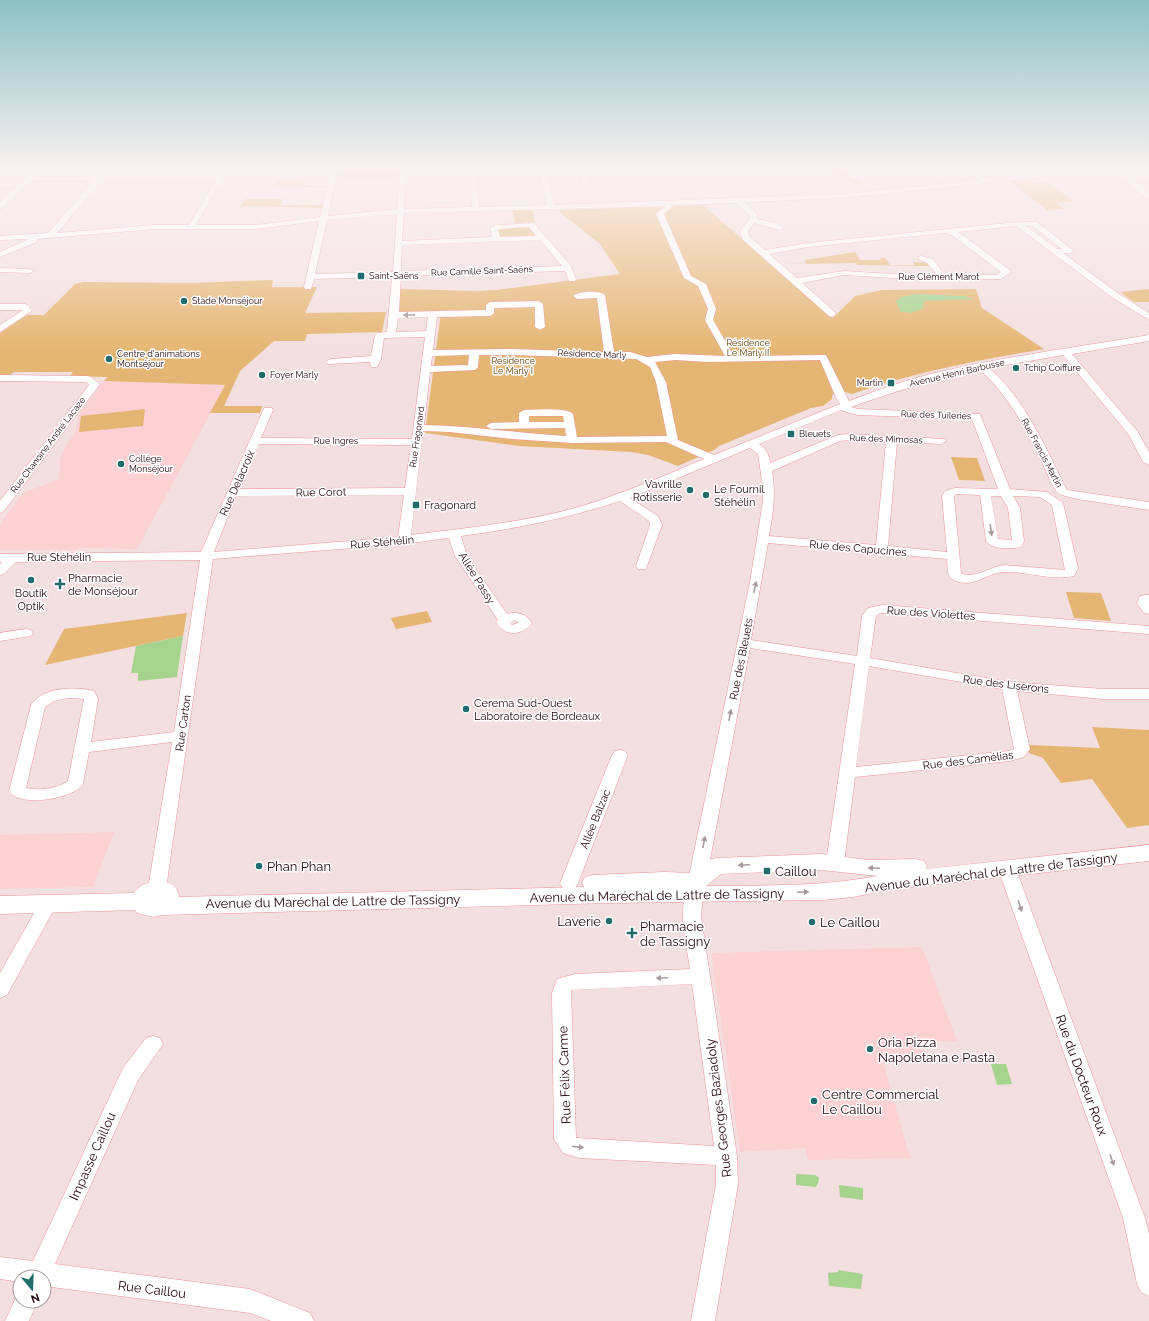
<svg xmlns="http://www.w3.org/2000/svg" width="1149" height="1321" viewBox="0 0 1149 1321" font-family="Raleway,sans-serif">
<style>
.built{fill:#fbd1d3}
.green{fill:#e5b673}
.water{fill:#a6d48f}
.lines{fill:none;stroke-linecap:round;stroke-linejoin:round}
.minor-casing{stroke:#ed939a;stroke-width:1}
.major-casing{stroke:#ed939a;stroke-width:1}
.minor{fill:#fff;fill-rule:evenodd}
.major{fill:#fff;fill-rule:evenodd}
.oneway{fill:#a89b9d}
.poi-dot{fill:#206c6c;stroke:#fff;stroke-width:1.5}
.labels{text-anchor:middle;stroke-width:3;stroke-linejoin:round;paint-order:stroke}
.far-street-label{font-size:9px;fill:#26060b;stroke:#fff}
.far-poi-label{font-size:9px;fill:#26060b;stroke:#fff;text-anchor:start}
.far-park-label{font-size:9px;fill:#5e3e03;stroke:#fff}
.street-label{font-size:11px;fill:#26060b;stroke:#fff}
.poi-label{font-size:11px;fill:#26060b;stroke:#fff;text-anchor:start}
.near-poi-label{font-size:13px;fill:#26060b;stroke:#fff;text-anchor:start}
.near-street-label{font-size:13px;fill:#26060b;stroke:#fff}
</style>
<rect width="100%" height="100%" fill="#f3dfe0"/>
<g class="built">
<path d="M104,381L226,385L137,549L79,548L75,550H0V524L23,493L59,479L60,460L65,447L77,430L78,416Z"/>
<path d="M114,832L93,887L0,889V835Z"/>
<path d="M922,947L957,1041L923,1042L928,1060L883,1061L910,1158L808,1160L805,1148L740,1152L711,953Z"/>
</g>
<g class="green">
<path d="M356,168H399V178L338,179L339,174L355,173Z"/>
<path d="M824,168H836L864,184H854Z"/>
<path d="M279,179H307L301,185L327,186V187H272Z"/>
<path d="M1029,179L1035,183H1048L1074,201L1056,203L1064,209L1047,210L1009,181Z"/>
<path d="M245,199H282L281,205H323L322,208L248,206L241,207Z"/>
<path d="M703,205L833,318L855,296L882,290L976,289L982,308L1044,349C979,360 914,372 852,394L845,392L832,395V399L823,406L811,408L719,446L714,450L678,466L648,455L631,452L519,446L425,433L441,312H399L400,289L477,291L496,290L620,274L600,244L562,214L558,210Z"/>
<path d="M532,209L535,222L515,223L512,210Z"/>
<path d="M526,226L530,228L536,235L535,236L501,238L498,230L502,227Z"/>
<path d="M855,252L860,260H881L880,258H885L890,265H914L913,262L928,263L930,266L857,265L856,263L782,264H806L805,260Z"/>
<path d="M273,280L272,287H317L305,313L386,312L382,332L307,334L305,341H274L240,371L224,406H262L260,413H210L225,385L104,381L108,377L70,376L73,372H14L10,375L0,376V333L27,315H44L75,284L83,282L191,283Z"/>
<path d="M1149,289V302H1134L1120,292Z"/>
<path d="M145,409L143,426L79,432L81,416Z"/>
<path d="M951,457L977,458L985,481L959,480Z"/>
<path d="M1066,592L1101,593L1111,621L1074,618Z"/>
<path d="M427,611L432,622L396,629L391,618Z"/>
<path d="M187,613L183,636L45,665L64,629Z"/>
<path d="M1092,727L1149,730V825L1127,828L1092,779L1061,783L1043,758L1029,753V745L1100,748Z"/>
</g>
<g class="water">
<path d="M915,294L964,296L973,299L926,301L924,302L922,309L911,313L901,312L896,301L901,297Z"/>
<path d="M183,636L177,677L138,681V673H131L136,646Z"/>
<path d="M991,1064H1006L1012,1084L997,1085Z"/>
<path d="M796,1174L815,1175L819,1178L818,1183L816,1187L796,1185Z"/>
<path d="M839,1185L863,1188V1200L840,1197Z"/>
<path d="M838,1270L863,1274L861,1289L829,1286L828,1273L838,1272Z"/>
</g>
<g class="lines">
<g class="minor-casing">
<g id="minor">
<path d="M35,168H42L34,177L218,175L223,168H229L196,225H256L320,217L332,168H338L328,216L397,209L400,168H406L404,209L472,207L469,168H475L479,207L547,205L538,168H544L545,170H578L586,173L589,185L586,187L583,185L580,174H546L554,205L844,194L982,180L954,169L953,168H962L992,179L1090,168H1109L1106,170L844,198L744,202L757,213V219L777,223L784,228L780,230L754,223L748,231L749,236L765,250L808,243L1018,222H1037L1074,251L1070,253H1063L1119,294L1149,313V320L1113,298L1016,226L958,232L1010,270L1011,272L1001,279H910L844,275L802,283L835,312L836,314L832,317L829,316L742,239L740,231L750,218V216L736,203L674,205L664,214L691,276L706,284L716,309L713,320L734,356L826,355L849,401C878,390 908,379 939,372C1008,356 1079,347 1149,335V341L1072,354L1138,432L1149,452V465L1143,462L1129,435L1063,355L989,368C1026,400 1045,447 1067,490L1149,502V510L1077,499L1058,494C1051,484 1046,470 1040,458C1024,425 1007,394 979,369C935,379 893,392 851,407L858,409L980,414L1010,489L1047,492L1063,503L1078,568L1074,576C1051,581 1027,571 1003,572C987,573 974,588 956,581C946,577 948,568 947,559L768,543L751,640L857,656L862,616L868,608L882,605L1149,626V634L882,613L878,614L876,616L870,658L1009,682L1103,689H1149V699H1103L1017,691L1030,749L1024,757L1010,761L855,777L844,863L841,867L835,869L829,867L826,863L855,664L750,648L706,881L703,886L697,887L691,886L688,881L750,582L763,501V487L758,454L750,448L630,498L658,516L662,525L646,569H638L636,566L650,525L649,521L620,501C568,518 515,529 461,536L467,556L507,614C517,611 527,614 532,623C523,636 504,637 496,622L498,620L455,556L449,538L404,544L213,559L166,889L163,894L157,895L151,894L148,889L172,742L89,752L83,784C74,799 19,808 9,791L31,705C42,687 76,686 94,691L98,699L91,742L174,732L200,560L16,562L4,574L0,575V564L2,562H0V554L201,552L264,408H272L273,410L261,438L412,439L425,337L384,338L381,359L377,367H371L370,362L328,364L326,362L328,360L331,359L371,356L375,335L377,333L387,332L392,277L314,279L311,289H305L304,287L319,221L256,229H155L37,239V242L0,257V252L29,239L0,240V236L48,233L94,180L30,181L3,208H0V202L17,186L0,188V184L22,181ZM216,179L189,225H155L57,233L102,180ZM665,206L656,214L684,278L698,286L708,309L705,320L725,356L675,354L647,357L630,352H614L605,295C600,290 578,291 573,296L577,299L597,298L604,352L511,349L433,350L437,317L490,316L494,313V308L535,307V327L540,330L545,327L543,304L539,301L490,302L486,305V310L399,312L401,276L565,271L569,281H575L576,279L571,266L534,223L497,225L490,228L492,237L402,241L404,213ZM397,214L393,272L315,274L327,220ZM1026,226H1032L1062,249H1057ZM529,227L536,236L500,237L498,229ZM946,233L953,236L1001,272L996,275H945L933,259L921,256L917,258L927,263L936,273L910,275L844,271L797,278L769,254L808,247ZM540,240L562,266L401,271L402,245ZM428,317L426,331L396,332L398,318ZM469,355L468,365L431,366L432,356ZM479,355H511L636,359L650,367L656,382L667,436L577,437L573,414C566,407 535,410 524,410L519,413V422L491,423L486,426L491,429L565,428L566,436C519,433 471,426 424,425L430,372L475,370L478,367ZM675,360L707,362L820,360L836,398L840,404L714,455L678,440L666,382L655,362ZM841,410L857,415L972,419L998,489L955,488L945,491L942,496L947,552L888,546L897,442L941,444L946,441L945,439L849,434L838,435L770,463C769,455 767,449 759,444ZM529,416H563L564,422H529ZM423,431L450,432L512,439L572,443L666,442L704,459C664,476 624,493 582,506C528,522 466,528 411,535ZM849,440L886,442L876,545L769,536C773,513 776,493 772,471L840,441ZM259,444L411,445L405,488L239,489ZM956,494L980,495L986,541C993,550 1011,549 1021,547L1024,541L1020,508L1013,496L1040,497L1052,505L1065,570L1004,565C991,566 974,580 961,573L954,496ZM404,495L398,537L214,552L236,496ZM991,496H1001L1008,508L1012,540L998,539ZM514,620L518,622V623L512,625L510,623ZM869,666L1002,689L1014,749L1009,751L856,767ZM69,698L84,699L68,781C56,789 39,791 26,788L45,707L54,701Z"/>
<path d="M1112,168H1122L1149,175V179L1113,169Z"/>
<path d="M0,268L30,269L34,271L30,273L0,272Z"/>
<path d="M0,304H25L28,305L32,311L0,332V325L23,310H0Z"/>
<path d="M0,375L88,376L91,377L100,384L4,511L0,513V501L89,385L86,382L0,381Z"/>
<path d="M1145,595H1149V614L1144,613L1137,603L1140,596Z"/>
<path d="M26,629L31,630L33,633L31,636L0,641V633Z"/>
<path d="M620,750L625,751L628,755L578,883L575,888L569,889L563,888L560,883L612,755L615,751Z"/>
<path d="M1007,863L1013,865L1016,869L1145,1218L1149,1234V1296L1141,1292L1137,1284L1123,1218L998,869L1001,865Z"/>
<path d="M694,887L700,889L703,894L701,916L737,1156L738,1184L715,1321H691L716,1184V1165L579,1158L563,1153L554,1139L552,993L557,979L575,974L690,969C687,947 677,909 688,889ZM692,984L714,1146L576,1138L571,990Z"/>
<path d="M48,897L54,899L57,904L7,995L0,998V973L42,899Z"/>
<path d="M153,1036L160,1038L163,1044L138,1080L55,1264L250,1289L310,1313L314,1321H271L250,1313L44,1286V1277H20V1282L0,1279V1257L33,1261L123,1068L146,1038Z"/>
<path d="M20,1292V1301H38L29,1321H5L18,1293Z"/>
</g>
</g>
<g class="major-casing">
<g id="major">
<path d="M1109,168H1118L1129,176L1140,174L1149,175V181H1135L1149,192V199L1146,198Z"/>
<path d="M1149,845V861L892,889L853,897L823,900L609,903L163,915L153,917L137,913L135,910L0,914V896L134,893C143,878 178,875 179,897L584,887L582,883L585,877L593,875L664,872L692,873L708,860L716,858L822,854L868,860L916,859L924,861L927,867L926,869ZM822,870L877,876C821,887 763,885 706,886L721,874Z"/>
</g>
</g>
<use href="#minor" class="minor"/>
<use href="#major" class="major"/>
</g>
<defs><path id="oneway-solid" d="M-6-.8H1V-3.2L6.5 0L1 3.2V.8H-6Z"/></defs>
<g class="oneway">
<use href="#oneway-solid" transform="translate(409 315) rotate(179)"/>
<use href="#oneway-solid" transform="translate(991 530) rotate(82)"/>
<use href="#oneway-solid" transform="translate(755 587) rotate(-78)"/>
<use href="#oneway-solid" transform="translate(730 715) rotate(-79)"/>
<use href="#oneway-solid" transform="translate(704 842) rotate(-79)"/>
<use href="#oneway-solid" transform="translate(744 865) rotate(178)"/>
<use href="#oneway-solid" transform="translate(874 868) rotate(-177)"/>
<use href="#oneway-solid" transform="translate(803 892) rotate(-2)"/>
<use href="#oneway-solid" transform="translate(1020 906) rotate(71)"/>
<use href="#oneway-solid" transform="translate(662 978) rotate(178)"/>
<use href="#oneway-solid" transform="translate(578 1147) rotate(7)"/>
<use href="#oneway-solid" transform="translate(1112 1160) rotate(70)"/>
</g>
<linearGradient id="sky" x2="0" y2="1"><stop stop-color="#8dc1c4"/><stop offset="0.48" stop-color="#faf1f1"/><stop offset="1" stop-color="#faf1f1" stop-opacity="0"/></linearGradient>
<rect width="1149" height="353" fill="url(#sky)"/>
<g class="poi-dot">
<rect x="357" y="272" width="8" height="8" rx="2"/>
<circle cx="184" cy="301" r="4"/>
<circle cx="109" cy="359" r="4"/>
<circle cx="1016" cy="368" r="4"/>
<circle cx="262" cy="375" r="4"/>
<rect x="887" y="379" width="8" height="8" rx="2"/>
<rect x="787" y="430" width="8" height="8" rx="2"/>
<circle cx="121" cy="464" r="4"/>
<circle cx="690" cy="490" r="4"/>
<circle cx="706" cy="495" r="4"/>
<rect x="412" y="501" width="8" height="8" rx="2"/>
<circle cx="31" cy="580" r="4"/>
<path d="M58 578h4v4h4v4h-4v4h-4v-4h-4v-4h4z"/>
<circle cx="466" cy="709" r="4"/>
<circle cx="259" cy="866" r="4"/>
<rect x="763" y="867" width="8" height="8" rx="2"/>
<circle cx="609" cy="921" r="4"/>
<circle cx="812" cy="922" r="4"/>
<path d="M630 927h4v4h4v4h-4v4h-4v-4h-4v-4h4z"/>
<circle cx="870" cy="1049" r="4"/>
<circle cx="814" cy="1101" r="4"/>
</g>
<g class="labels">
<g class="far-street-label">
<text transform="translate(482 271) rotate(-2)" y="3">Rue Camille Saint-Saëns</text>
<text x="939" y="280">Rue Clément Marot</text>
<text transform="translate(592 354) rotate(2)" y="3">Résidence Marly</text>
<text transform="translate(957 373) rotate(-13)" y="3">Avenue Henri Barbusse</text>
<text transform="translate(936 415) rotate(2)" y="3">Rue des Tuileries</text>
<text transform="translate(417 437) rotate(-82)" y="3">Rue Fragonard</text>
<text transform="translate(886 439) rotate(2)" y="3">Rue des Mimosas</text>
<text x="336" y="444">Rue Ingres</text>
<text transform="translate(48 445) rotate(-53)" y="3">Rue Chanoine André Lacaze</text>
<text transform="translate(1042 453) rotate(62)" y="3">Rue Francis Martin</text>
</g>
<g class="far-poi-label">
<text x="369" y="279">Saint-Saëns</text>
<text x="192" y="304">Stade Monséjour</text>
<text x="117" y="357">Centre d'animations<tspan x="117" dy="10">Montséjour</tspan></text>
<text x="1024" y="371">Tchip Coiffure</text>
<text x="270" y="378">Foyer Marly</text>
<text x="883" y="386" text-anchor="end">Martin</text>
<text x="799" y="437">Bleuets</text>
<text x="129" y="462">Collège<tspan x="129" dy="10">Monséjour</tspan></text>
</g>
<g class="far-park-label">
<text x="748" y="346">Résidence<tspan x="748" dy="10">Le Marly II</tspan></text>
<text x="513" y="364">Résidence<tspan x="513" dy="10">Le Marly I</tspan></text>
</g>
<g class="street-label">
<text transform="translate(237 483) rotate(-66)" y="4">Rue Delacroix</text>
<text transform="translate(321 492) rotate(-1)" y="4">Rue Corot</text>
<text transform="translate(382 542) rotate(-5)" y="4">Rue Stéhélin</text>
<text transform="translate(858 548) rotate(5)" y="4">Rue des Capucines</text>
<text x="59" y="561">Rue Stéhélin</text>
<text transform="translate(477 578) rotate(58)" y="4">Allée Passy</text>
<text transform="translate(931 613) rotate(4)" y="4">Rue des Violettes</text>
<text transform="translate(741 659) rotate(-79)" y="4">Rue des Bleuets</text>
<text transform="translate(1006 684) rotate(7)" y="4">Rue des Liserons</text>
<text transform="translate(183 723) rotate(-82)" y="4">Rue Carton</text>
<text transform="translate(968 760) rotate(-7)" y="4">Rue des Camélias</text>
<text transform="translate(595 819) rotate(-68)" y="4">Allée Balzac</text>
</g>
<g class="poi-label">
<text x="682" y="488" text-anchor="end">Vavrille<tspan x="682" dy="13">Rotisserie</tspan></text>
<text x="714" y="493">Le Fournil<tspan x="714" dy="13">Stéhélin</tspan></text>
<text x="424" y="509">Fragonard</text>
<text x="68" y="582">Pharmacie<tspan x="68" dy="13">de Monséjour</tspan></text>
<text x="31" y="597" text-anchor="middle">Boutik<tspan x="31" dy="13">Optik</tspan></text>
<text x="474" y="707">Cerema Sud-Ouest<tspan x="474" dy="13">Laboratoire de Bordeaux</tspan></text>
</g>
<g class="near-poi-label">
<text x="267" y="871">Phan Phan</text>
<text x="775" y="876">Caillou</text>
<text x="601" y="926" text-anchor="end">Laverie</text>
<text x="820" y="927">Le Caillou</text>
<text x="640" y="931">Pharmacie<tspan x="640" dy="15">de Tassigny</tspan></text>
<text x="878" y="1047">Oria Pizza<tspan x="878" dy="15">Napoletana e Pasta</tspan></text>
<text x="822" y="1099">Centre Commercial<tspan x="822" dy="15">Le Caillou</tspan></text>
</g>
<g class="near-street-label">
<text transform="translate(991 872) rotate(-7)" y="5">Avenue du Maréchal de Lattre de Tassigny</text>
<text transform="translate(657 895) rotate(-1)" y="5">Avenue du Maréchal de Lattre de Tassigny</text>
<text transform="translate(333 901) rotate(-1)" y="5">Avenue du Maréchal de Lattre de Tassigny</text>
<text transform="translate(564 1075) rotate(-92)" y="5">Rue Félix Carme</text>
<text transform="translate(1082 1075) rotate(70)" y="5">Rue du Docteur Roux</text>
<text transform="translate(718 1108) rotate(-97)" y="5">Rue Georges Baziadoly</text>
<text transform="translate(92 1156) rotate(-66)" y="5">Impasse Caillou</text>
<text transform="translate(152 1289) rotate(7)" y="5">Rue Caillou</text>
</g>
</g>
<g transform="translate(32 1289) rotate(161)"><circle r="19" fill="#ffffff" stroke="#a89b9d"/>
<path d="M0-3L7 15L0 10L-7 15Z" fill="#206c6c"/>
<text y="-6" font-size="11" font-weight="bold" text-anchor="middle" fill="#26060b">N</text>
</g>
</svg>
